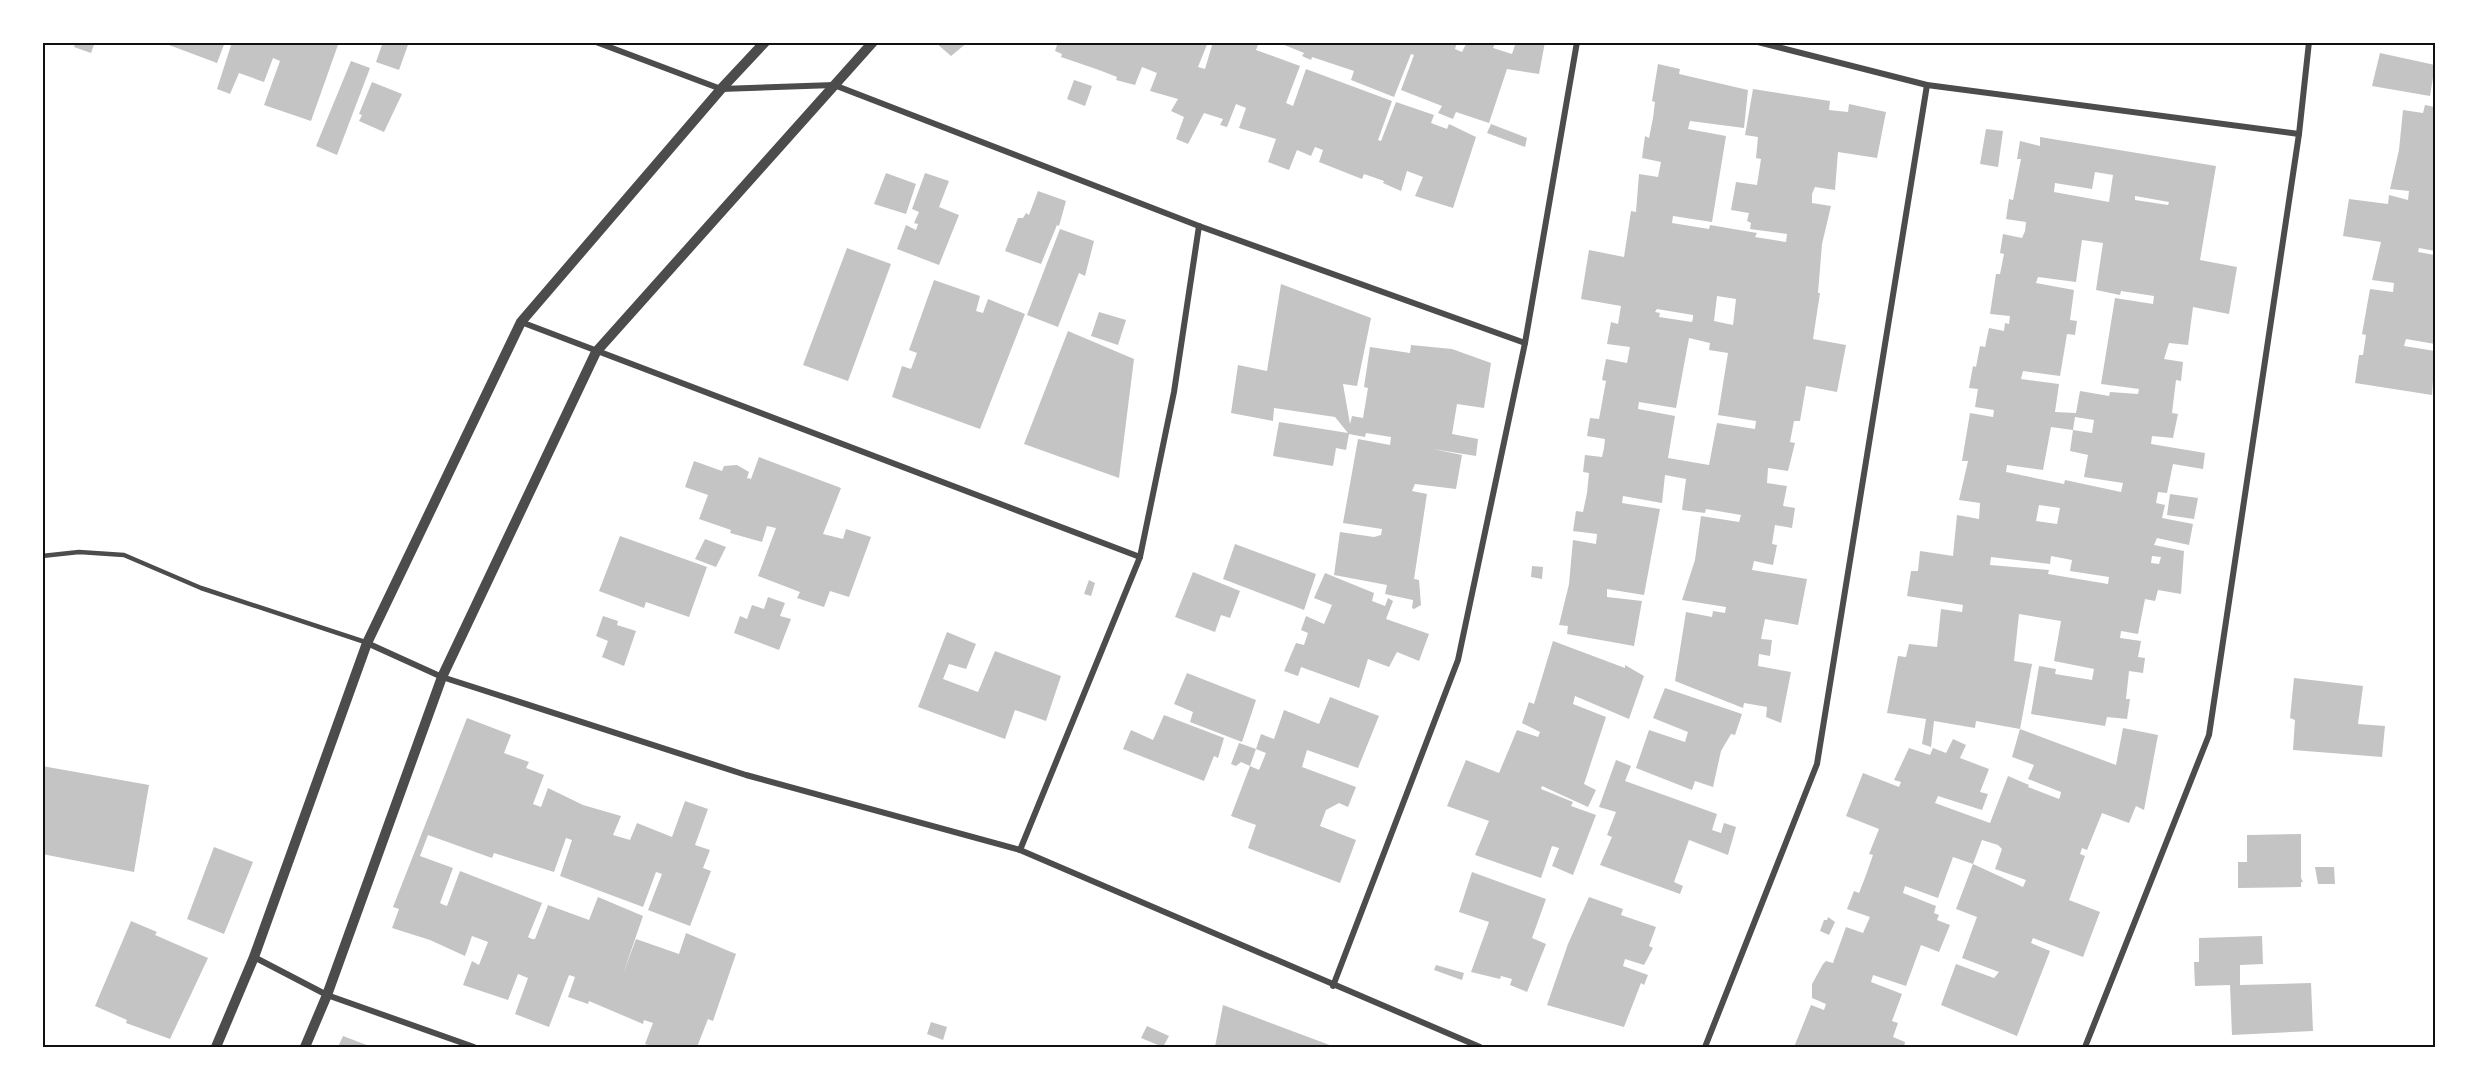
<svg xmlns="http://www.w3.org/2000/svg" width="2477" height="1089" viewBox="0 0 2477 1089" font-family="Arial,sans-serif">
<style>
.building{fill:#c4c4c4;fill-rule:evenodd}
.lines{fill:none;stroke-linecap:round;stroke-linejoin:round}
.service{stroke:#4c4c4c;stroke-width:4.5}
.minor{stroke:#4c4c4c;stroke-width:6}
.tertiary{stroke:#4c4c4c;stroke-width:10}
.neatline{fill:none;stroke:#111;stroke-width:2}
</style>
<rect width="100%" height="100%" fill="#fff"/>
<g class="building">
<path d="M76,42H95L91,53L74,47Z"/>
<path d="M161,42H225L217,63Z"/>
<path d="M232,42H339L311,121L264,105L280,61L273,58L264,82L239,73L230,94L217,89Z"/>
<path d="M383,42H409L399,70L376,62Z"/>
<path d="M935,42H968L951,56Z"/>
<path d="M1058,42H1208L1198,67L1205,69L1213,42H1259L1256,50L1300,66L1286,103L1293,106L1306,69L1392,101L1378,140L1381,141L1396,102L1434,115L1431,123L1447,129L1449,124L1476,137L1453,208L1415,196L1423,177L1407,171L1401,191L1383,183L1384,181L1364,174L1362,179L1319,162L1323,150L1315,147L1311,156L1297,150L1289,170L1268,162L1276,139L1239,128L1246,108L1236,104L1227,127L1220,125L1223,119L1204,113L1188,144L1176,139L1184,117L1171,111L1178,99L1150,91L1157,73L1142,67L1135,85L1116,80L1117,77L1099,70L1061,57L1062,54L1055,51Z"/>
<path d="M1277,42H1457L1455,49L1462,52L1467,42H1490L1495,44L1493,48L1512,54L1516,42H1545L1539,74L1507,69L1489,123L1456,112L1453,119L1438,113L1442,106L1401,90L1414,55L1411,54L1394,97L1351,80L1354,71L1312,57L1311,60L1302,56L1304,53Z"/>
<path d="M2380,53L2435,65L2430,96L2372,86Z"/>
<path d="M351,61L370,68L337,155L316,146Z"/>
<path d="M1658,64L1680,69L1679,74L1748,90L1744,128L1690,121L1688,129L1726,136L1712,222L1673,216L1672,223L1709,229L1710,225L1757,233L1755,237L1786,242L1787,234L1750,229L1751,223L1747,221L1749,213L1731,210L1736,182L1757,185L1761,159L1756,158L1758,137L1745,135L1753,89L1830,101L1829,110L1848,112L1849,104L1886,112L1877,158L1838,152L1835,190L1815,187L1812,194V203L1831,206L1822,244L1818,293H1820L1813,339L1846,345L1837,392L1806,386L1800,421H1794L1790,442L1795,443L1788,471L1768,468L1767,483L1787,486L1783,506L1795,508L1792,528L1775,525L1772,544L1777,545L1773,565L1754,561L1752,570L1807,579L1798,625L1765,619L1761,639L1772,640L1770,656L1759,654L1758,666L1791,672L1781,723L1766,717L1767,707L1744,703L1743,708L1675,681L1686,612L1712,617L1713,611L1725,613L1726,607L1682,600L1695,560L1701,516L1739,522L1741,515L1706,509L1705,513L1682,510L1686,479L1665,475L1662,503L1623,496L1622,503L1660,509L1644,595L1607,589V597L1642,601L1634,646L1567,634L1568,626L1559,625L1569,584L1573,540L1596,544L1597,534L1573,531L1576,511L1583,512L1587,493L1589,473L1583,472L1585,455L1602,457L1604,448L1605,439L1587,436L1590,418L1599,419L1606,381L1602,380L1606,359L1627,363L1630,347L1607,344L1611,322L1618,324L1621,306L1581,299L1589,250L1624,257L1631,211L1636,212L1639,174L1658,177L1661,162L1642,158L1645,136L1649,138L1653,118L1655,102L1652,101ZM1717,296L1736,299L1733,325L1714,321ZM1657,309L1693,315V318L1692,322L1659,317L1660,313L1655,312ZM1689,338L1710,343L1709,350L1728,353L1718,415L1756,421L1755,429L1717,423L1709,465L1668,458L1675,416L1638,409L1639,402L1676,408Z"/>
<path d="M1074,80L1092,86L1085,106L1067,99Z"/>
<path d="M372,82L402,94L384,132L359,121L362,115L359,114Z"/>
<path d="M2425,105L2435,107V251L2419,248L2418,252L2435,255V344L2406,339L2404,346L2435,351L2432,395L2355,383L2359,355H2363L2366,335L2362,334L2370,289L2393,292L2394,283L2372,280L2381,242L2343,236L2349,199L2388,204L2389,195L2408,200L2409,191L2390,189L2399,150L2403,110L2423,113Z"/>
<path d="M1491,124L1527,138L1525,147L1487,133Z"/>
<path d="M1986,129L2003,131L1998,167L1980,164Z"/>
<path d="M2040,137L2216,166L2200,260L2237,267L2229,314L2193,307L2188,345L2169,343L2164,359L2183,362L2181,381L2176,380L2172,413L2178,414L2173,438L2152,436L2151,444L2205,453L2203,469L2173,464L2167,493L2158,492L2156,503L2165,505L2162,518L2193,524L2189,545L2157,538L2154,545L2184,551L2181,594L2158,590L2155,601L2145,599L2138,634L2121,631L2120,638L2141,641L2138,657L2145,658L2143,673L2129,671L2126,699H2130L2127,719L2107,717L2105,726L2031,714L2039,666L2056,669L2055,674L2092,680L2094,669L2054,661L2061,621L2019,614L2014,661L2032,664L2020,729L1976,721L1975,728L1934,721L1931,747L1922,744L1926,719L1887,713L1898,656L1906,657L1909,644L1937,647L1941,609L1962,612L1963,605L1907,596L1911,571H1918L1920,551L1953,556L1957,515L1979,519L1980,503L1959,500L1968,461H1962L1970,413L1993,417L1994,410L1975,407L1978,389L1969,388L1973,366L1976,367L1980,346L1985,347L1989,328L2004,331L2005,323L2009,324L2010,316L1990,314L1996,274H2000L2004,254L2000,253L2003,234L2022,238L2025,231L2026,222L2006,219L2009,199L2013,200L2021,159H2017L2020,141L2040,146ZM2095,172L2113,175L2109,202L2054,192L2055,183L2092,189ZM2135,196L2169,202L2168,205L2135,200ZM2082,240L2103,243L2096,290L2120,295L2121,291L2154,296L2153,304L2115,298L2101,384L2139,389L2138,394L2110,392L2109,396L2080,391L2076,413L2055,412L2059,384L2021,379L2023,371L2060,376L2067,334L2075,335L2077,321L2070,320L2074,290L2036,283L2038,277L2076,282ZM2075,417L2094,420L2092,433L2073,430L2070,451L2088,455L2084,477L2123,483L2121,492L2065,480L2064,484L2006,472L2007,465L2043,470L2051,427L2073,430ZM2039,505L2060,508L2057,524L2036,521ZM2051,556L2072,560L2070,571L2109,577L2108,584L2048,574L2049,570L1990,565L1991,557L2050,564ZM2152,556L2161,557L2159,564L2151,563Z"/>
<path d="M886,173L916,184L906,214L874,204Z"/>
<path d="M925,173L949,181L939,207L959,215L939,265L897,249L906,225L916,230L918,224L914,223L919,212L912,209Z"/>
<path d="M1038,191L1066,201L1059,226L1057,225L1041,264L1005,251L1018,218H1023L1026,213L1029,215Z"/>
<path d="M1060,229L1094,241L1085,276L1079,273L1058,327L1027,315Z"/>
<path d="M847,248L891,264L848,381L803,365Z"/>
<path d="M934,280L980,296L976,311L983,313L988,299L1025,314L980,429L892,397L902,366L911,369L917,353L909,350Z"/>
<path d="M1281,284L1371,318L1357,386L1343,384L1350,424L1352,416L1363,418L1368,388L1364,387L1370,347L1410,353L1411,345L1452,349L1491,363L1484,408L1457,404L1452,434L1478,439L1476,456L1433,449L1462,455L1456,489L1415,484L1412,491L1427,494L1414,579L1419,580L1421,605L1414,609L1412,608L1413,600L1385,594L1387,585L1334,575L1340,532L1374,537L1381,535L1382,529L1343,523L1358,439L1390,445L1391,437L1366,433L1365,437L1349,434L1346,450L1336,448L1333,466L1273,456L1279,422L1348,433L1335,417L1274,408L1273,421L1231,413L1238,365L1267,371Z"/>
<path d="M1099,312L1126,320L1118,345L1091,336Z"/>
<path d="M1068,331L1134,359L1119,478L1024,444Z"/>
<path d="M759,457L841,488L823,534L843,539L846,529L871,537L849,597L830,591L824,607L797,598L800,592L758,576L776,528L767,526L762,542L730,533L731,530L699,519L708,495L685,487L694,461L722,471L724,466L737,465L749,472L747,478L751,479Z"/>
<path d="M2170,494L2198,498L2194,519L2167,515Z"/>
<path d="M620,536L707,567L689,617L646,602L644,608L599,591Z"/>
<path d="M705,539L726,547L716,567L695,559Z"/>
<path d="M1235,544L1316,574L1304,610L1223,579Z"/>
<path d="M1532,566L1543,567L1542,579L1531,577Z"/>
<path d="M1193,572L1240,591L1230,618L1221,615L1215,632L1175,617Z"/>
<path d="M1325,573L1374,593L1372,601L1385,606L1388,598L1393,601L1386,619L1429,634L1419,661L1397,652L1389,667L1368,659L1359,688L1301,667L1298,676L1284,671L1296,643L1304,645L1308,633L1301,630L1306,616L1324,624L1332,605L1314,598Z"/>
<path d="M1089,580L1095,583L1091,596L1084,594Z"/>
<path d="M768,597L785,603L780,616L791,619L779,650L734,633L740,616L747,619L752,605L764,609Z"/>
<path d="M603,616L618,621L617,625L636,631L624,666L602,657L608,641L596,636Z"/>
<path d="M947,632L976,644L966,669L949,664L943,679L978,692L995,651L1061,676L1046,721L1015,710L1005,739L918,707Z"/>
<path d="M1553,641L1625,668V665L1644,676L1629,719L1575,696L1573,704L1606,717L1584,784L1596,790L1588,807L1542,786L1541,789L1573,802L1571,806L1596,815L1573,875L1552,866L1559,848L1552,846L1541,878L1475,855L1489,821L1447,806L1466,760L1499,773L1517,730L1538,737L1540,732L1522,723L1529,702L1534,704Z"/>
<path d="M1187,673L1256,700L1242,742L1190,722L1193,712L1174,704Z"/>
<path d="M2294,678L2363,686L2358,724L2385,726L2382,757L2293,750L2295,720L2290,718Z"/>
<path d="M1665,688L1742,714L1735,735L1731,734L1721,751L1713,787L1695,781L1692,790L1636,768L1649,730L1685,742L1688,732L1653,718Z"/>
<path d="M1330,697L1379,716L1358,768L1307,750L1302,767L1356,787L1348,807L1339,803L1326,810L1320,826L1356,840L1340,883L1248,848L1256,825L1231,816L1250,766L1241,762L1236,766L1231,764L1239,743L1256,749L1250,766L1259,770L1266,753L1256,749L1261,734L1274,739L1284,710L1319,724Z"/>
<path d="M1164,715L1224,738L1218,758L1214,756L1204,781L1123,749L1131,730L1153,740Z"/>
<path d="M467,718L511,735L504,753L529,762L526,768L544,775L533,804L541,807L548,788L583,805L621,816L613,835L630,840L637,823L672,837L685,801L708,809L695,845L710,850L703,868L711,871L690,926L648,910L662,874L656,872L643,907L560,876L572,840L566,838L554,872L494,853L492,858L428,835L420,856L453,868L440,903L444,905L447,906L460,871L542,903L528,937L532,939H535L548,905L589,920L598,897L643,916L623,974L636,939L679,954L686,933L736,954L713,1021L708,1019L697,1047H654L645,1044L653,1023L644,1020L643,1024L589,1001L588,1004L568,997L575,977L569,975L549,1027L515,1014L528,978L518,974L508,1000L463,985L472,961L479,965L488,942L472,936L465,956L430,940L392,928L399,909L393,907Z"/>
<path d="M2123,728L2158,735L2144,810L2136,806L2129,823L2102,813L2087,850L2082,848L2080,854L2085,856L2069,900L2100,912L2083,957L2033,938L2031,943L2050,951L2017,1036L1941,1005L1956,964L1994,978L1999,972L1962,958L1977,917L1956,909L1973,864L1953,857L1938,898L1905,886L1903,893L1936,906L1934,913L1939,915L1937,920L1950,925L1939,952L1921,945L1906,986L1873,975L1871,982L1902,994L1892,1021L1898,1023L1893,1037L1905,1042L1904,1047H1794L1811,1005L1824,1010L1826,1004L1812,998V984L1823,964L1826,961L1833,963L1846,927L1863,933L1870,917L1847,909L1854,891L1859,893L1866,875L1873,855L1869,854L1879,829L1846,816L1863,773L1899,787L1901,782L1894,780L1909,748L1930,755L1933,748L1946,753L1953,739L1966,745L1960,758L1989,769L1980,792L1988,794L1982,810L1938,796L1935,803L1990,823L2008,776L2029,785L2028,787L2059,799L2060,797L2061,792L2028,779L2034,765L2012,757L2020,729L2116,765ZM1982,840L1998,845L2002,849L1995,869L2026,880L2023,887L1973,864Z"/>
<path d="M1616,760L1631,766L1625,781L1717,814L1712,830L1721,833L1724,823L1736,827L1728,855L1689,840L1674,882L1683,886L1680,894L1600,865L1612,837L1607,835L1616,812L1599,807Z"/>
<path d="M42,766L149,785L134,872L42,854Z"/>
<path d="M2301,834V878L2303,882H2301V887L2238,888V862H2247V835Z"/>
<path d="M214,847L253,862L224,934L187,919Z"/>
<path d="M2315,867H2334L2335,884H2318Z"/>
<path d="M1472,872L1546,899L1532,938L1546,944L1527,992L1510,985L1512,979L1501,976L1500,979L1471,972L1489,922L1459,912Z"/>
<path d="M1589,897L1623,909L1621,915L1656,927L1649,946L1653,948L1644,965L1625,959L1623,966L1648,975L1644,985L1641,983L1624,1027L1547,1005L1568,944Z"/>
<path d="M1828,917L1835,922L1829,935L1820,931L1824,920H1827Z"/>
<path d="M131,921L157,932L155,935L208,958L170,1039L126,1023L127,1020L95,1006Z"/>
<path d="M2262,936L2263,964L2240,965V985L2311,983L2313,1031L2232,1035L2230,985L2195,986L2194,962H2199V938Z"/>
<path d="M1436,965L1464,973L1462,980L1434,970Z"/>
<path d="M1223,1005L1335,1047H1215Z"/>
<path d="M931,1022L947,1027L943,1040L927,1034Z"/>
<path d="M1147,1026L1169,1036L1163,1047L1141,1038Z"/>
<path d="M343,1036L372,1047H338Z"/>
</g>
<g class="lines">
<path class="service" d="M42,556L79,552L124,555L201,588L365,642"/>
<g class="minor">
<path d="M596,42L721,89L834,85L1199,226L1525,343"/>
<path d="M1758,42L1927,85L2299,134"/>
<path d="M521,322L1140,557"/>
<path d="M367,643L442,677L746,775L1020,850L1480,1047"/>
<path d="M1020,850L1140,557L1174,392L1199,226"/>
<path d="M254,957L327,995L474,1047"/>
<path d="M1333,986L1458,660L1525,343L1577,42"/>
<path d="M1705,1047L1817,764L1927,85"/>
<path d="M2085,1047L2209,735L2299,134L2309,42"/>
</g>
<g class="tertiary">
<path d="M216,1047L254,957L367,643L521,322L721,89L765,42"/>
<path d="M305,1047L327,995L442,677L596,352L873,42"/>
</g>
</g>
<rect width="2477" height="1089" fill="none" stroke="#ffffff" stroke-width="87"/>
<rect x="44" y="44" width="2390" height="1002" class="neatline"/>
</svg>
